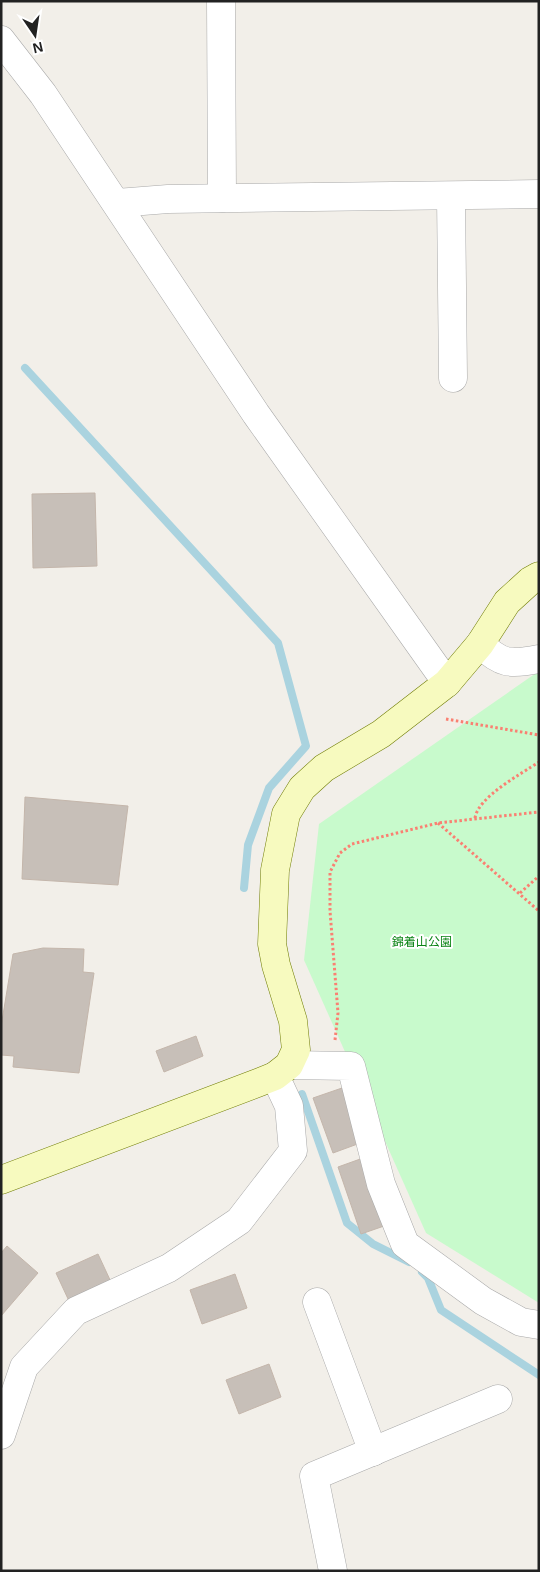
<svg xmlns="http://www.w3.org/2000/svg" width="540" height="1572" viewBox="0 0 540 1572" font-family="Helvetica,'Noto Sans JP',sans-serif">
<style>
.park{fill:#c8facc}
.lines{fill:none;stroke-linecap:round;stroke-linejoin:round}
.stream{stroke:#aad3df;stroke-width:8}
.building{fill:#c7bfb8;stroke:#c4b6ab}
.street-casing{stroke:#a9a9a9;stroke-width:29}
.secondary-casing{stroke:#707d05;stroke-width:29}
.path{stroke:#fa8072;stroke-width:3;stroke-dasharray:2.5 2.5;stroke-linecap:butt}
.street{stroke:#fff;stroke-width:28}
.secondary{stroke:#f7fabf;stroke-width:28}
.labels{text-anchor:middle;stroke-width:4;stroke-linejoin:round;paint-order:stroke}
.park-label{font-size:12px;fill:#0c8416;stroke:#fff}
</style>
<rect width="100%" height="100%" fill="#f2efe9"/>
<path class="park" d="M539,671V1303L426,1233L304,960L319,824Z"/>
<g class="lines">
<g class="stream">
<path d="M25,368L278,643L306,746L269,788L248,845L244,888"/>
<path d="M302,1094L347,1223L373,1244L409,1262"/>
<path d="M422,1272L428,1278L441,1310L539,1375"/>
</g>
</g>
<g class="building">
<path d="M95,493L97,566L33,568L32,494Z"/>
<path d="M25,797L128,806L118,885L22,879Z"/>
<path d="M43,948L84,949L83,972L94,973L79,1073L13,1067L14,1056L1,1055V1027L13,954Z"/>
<path d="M196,1036L203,1056L164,1072L156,1051Z"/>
<path d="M342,1088L363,1142L333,1153L313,1098Z"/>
<path d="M363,1158L387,1225L361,1234L338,1167Z"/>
<path d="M7,1246L38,1273L1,1316V1253Z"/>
<path d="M98,1254L111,1282L69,1301L56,1273Z"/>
<path d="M235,1274L247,1308L202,1324L190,1290Z"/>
<path d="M269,1364L281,1397L239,1414L226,1380Z"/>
</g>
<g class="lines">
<g class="street-casing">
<g id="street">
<path d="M221,1L222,198"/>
<path d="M1,40L43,94L256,414L447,683"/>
<path d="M451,196L453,378"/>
<path d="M117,203L168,199L539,194"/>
<path d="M480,644C501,664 510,665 539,659"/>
<path d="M289,1065L351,1066L381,1184L405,1244L483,1301L521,1322L539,1325"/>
<path d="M317,1302L373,1452"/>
<path d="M1,1435L24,1367L76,1311L169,1268L239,1221L293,1151L289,1106L275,1076"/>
<path d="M333,1571L314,1476L498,1399"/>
</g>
</g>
<g class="secondary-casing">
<path id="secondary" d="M1,1180L260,1082L275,1076L289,1065L296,1050L293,1021L276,965L272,944L275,870L286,814L302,788L324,768L381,734L447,683L480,644L507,602L530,581L539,576"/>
</g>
<g class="path">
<path d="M446,719L539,735"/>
<path d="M475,818C478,797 521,774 539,762"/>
<path d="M438,823L539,911"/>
<path d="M520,893L539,876"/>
<path d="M335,1040L338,1013L330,911V872L340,853L352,844L438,823L539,812"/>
</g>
<use href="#street" class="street"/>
<use href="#secondary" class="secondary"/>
</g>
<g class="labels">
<g class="park-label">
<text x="422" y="946">錦着山公園</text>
</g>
</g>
<rect width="540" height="1572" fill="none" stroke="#222222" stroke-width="5"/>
<g transform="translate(35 35) rotate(167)" stroke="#ffffff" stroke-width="4" paint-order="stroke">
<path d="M0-4L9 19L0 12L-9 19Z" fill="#222222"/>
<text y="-8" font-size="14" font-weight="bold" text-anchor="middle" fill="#222222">N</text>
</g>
</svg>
